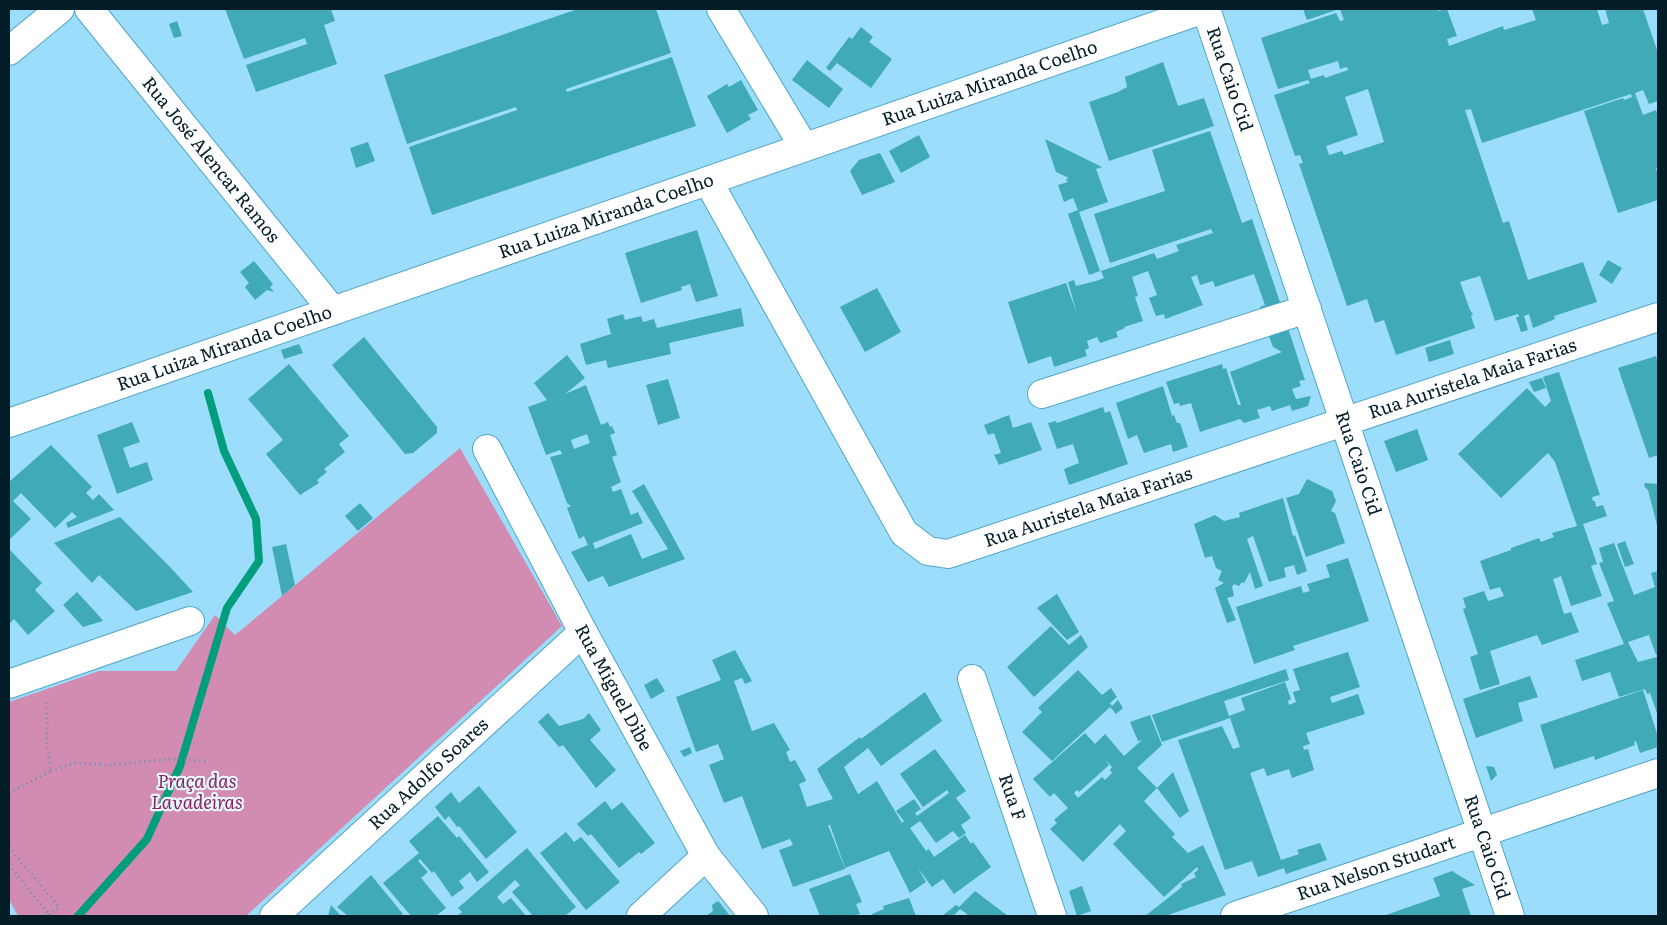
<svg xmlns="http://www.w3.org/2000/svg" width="1667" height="925" viewBox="0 0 1667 925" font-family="Literata,serif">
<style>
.green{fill:#d38cb1}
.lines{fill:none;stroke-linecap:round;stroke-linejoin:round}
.stream{stroke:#019d7c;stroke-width:8}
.building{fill:#40aab8;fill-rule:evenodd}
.minor-casing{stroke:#4fa5c8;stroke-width:30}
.path{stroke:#6093a9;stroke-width:3;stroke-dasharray:1 4;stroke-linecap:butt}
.minor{stroke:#fff;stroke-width:28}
.labels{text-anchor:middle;stroke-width:4.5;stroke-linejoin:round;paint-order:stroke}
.street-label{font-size:18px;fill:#021d27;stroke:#e6f6fd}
.park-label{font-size:18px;font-style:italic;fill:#882261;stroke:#e6f6fd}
</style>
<rect width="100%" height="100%" fill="#9bddfa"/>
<path class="green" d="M460,448L562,626L246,916H18L9,899V702L99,671H176L215,615L235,635Z"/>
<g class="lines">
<path class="stream" d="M78,916L147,839L180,766L227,608L259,561L256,519L224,451L208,393"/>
</g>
<g class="building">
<path d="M225,9H331L335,21L324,25L337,64L256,92L246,65L307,44L305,38L244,59Z"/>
<path d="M578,9H656L671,53L566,89L567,92L672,57L696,126L432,215L409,147L517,110L516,107L407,144L384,75Z"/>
<path d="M1303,9H1339L1307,20Z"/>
<path d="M1340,9H1437L1438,11L1447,9L1457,36L1447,39L1449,46L1503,26L1504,30L1536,20L1532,9H1597L1602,25L1609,23L1605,9H1643L1658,53V101L1649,104L1643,90L1635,93L1643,115L1656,110L1658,115V167L1656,168L1658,176V200L1618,213L1584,111L1623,98L1624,100L1632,97L1631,94L1482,143L1471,109L1465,110L1503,223L1509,221L1528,280L1583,262L1597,302L1554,316L1555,319L1533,328L1529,314L1524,316L1528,330L1521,332L1516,317H1519L1518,314L1495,321L1480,276L1460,282L1470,310L1473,314L1471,316L1475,328L1396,355L1384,320L1375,323L1367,299L1347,306L1299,164L1303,163L1300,155L1295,156L1274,95L1310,83L1308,80L1278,89L1261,38L1336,13L1340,21L1344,20ZM1338,61L1340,69L1347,67L1348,70L1325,78L1324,75L1311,79L1308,70ZM1368,89L1384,142L1344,155L1342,151L1329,155L1326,146L1358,135L1345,97Z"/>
<path d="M177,21L182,36L174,38L169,24Z"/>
<path d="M861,27L873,37L869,42L892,59L871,88L837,63L830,71L826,68L849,37L852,39Z"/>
<path d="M807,60L843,89L829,108L792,80Z"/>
<path d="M1163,62L1178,106L1204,98L1214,126L1109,161L1089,102L1118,92L1127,87L1125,77Z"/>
<path d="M741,80L758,110L748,115L751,119L727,133L707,96L727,84L729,87Z"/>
<path d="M1210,131L1242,223L1252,219L1282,308L1263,314L1260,307L1265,305L1254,274L1215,287L1213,281L1200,285L1197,275L1191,277L1203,305L1165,319L1164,314L1156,316L1149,298L1157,295L1148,271L1132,277L1138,296L1135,297L1143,321L1124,327L1125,328L1116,332L1118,337L1100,343L1097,337L1087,341L1089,348L1085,350L1087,356L1054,367L1051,356L1028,364L1008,302L1066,283L1077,314L1068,282L1074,280L1076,286L1096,281L1104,278L1101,271L1154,253L1157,259L1179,251L1176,245L1213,233L1211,229L1110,263L1094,214L1165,191L1152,150Z"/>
<path d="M919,135L930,157L901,173L889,151Z"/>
<path d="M1045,139L1102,167L1096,169L1108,202L1079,212L1100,271L1089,275L1068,214L1078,210L1073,198L1064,202L1058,185L1068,182L1066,179L1069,178L1056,172Z"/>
<path d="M368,142L375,161L356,168L350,148Z"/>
<path d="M880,153L895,182L862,195L850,171L859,160Z"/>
<path d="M697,230L718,296L696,302L690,284L681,287L682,290L641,303L625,253Z"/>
<path d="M1608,260L1622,268L1612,284L1599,275Z"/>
<path d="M254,261L273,284L270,287L274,292L267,290L255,300L245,287L249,283L240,272Z"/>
<path d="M877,288L901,332L865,352L840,307Z"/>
<path d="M741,308L744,326L669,343L671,354L608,368L606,360L586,365L580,344L611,334L607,319L623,314L625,320L641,316L643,322L654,319L657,328Z"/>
<path d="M1287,325L1305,380L1299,381L1301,386L1292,389L1296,399L1311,396L1308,406L1292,411L1290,405L1272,411L1270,406L1257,410L1260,418L1244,423L1240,419L1200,432L1191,403L1180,406L1179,403L1174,404L1166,382L1222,364L1223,369L1226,368L1238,405H1241L1230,372L1282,352L1273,347L1267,331Z"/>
<path d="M364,337L437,427V433L413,453L405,454L332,365Z"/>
<path d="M1450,340L1454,354L1429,362L1425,348Z"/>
<path d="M299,344L303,353L284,359L281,350Z"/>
<path d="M567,355L585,378L565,394L586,385L601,425L608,422L610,427L612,426L615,433L610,435L617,455L612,457L621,482L611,487L613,492L621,489L631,515L638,512L643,523L593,543L595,549L631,534L642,559L668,549L632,491L644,484L685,559L609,587L603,576L588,582L571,552L588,545L584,536L579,539L567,508L571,506L567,503L550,457L562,454L560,450L546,455L528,407L547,400L534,383ZM587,434L590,443L574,449L571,440Z"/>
<path d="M1656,356L1658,363V455L1649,458L1618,368Z"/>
<path d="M289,364L349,436L339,444L345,452L324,469L327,472L317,480L319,483L300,495L266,454L283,440L248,399Z"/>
<path d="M1559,372L1600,495L1592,497L1593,501H1595L1596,507L1603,505L1607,516L1583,524L1597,564L1591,566L1602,596L1571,606L1561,576L1553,579L1564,614L1571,612L1579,632L1542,645L1537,635L1490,651L1500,684L1480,690L1470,657L1478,654L1463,609L1466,608L1463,598L1484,591L1488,601L1504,596L1500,587L1490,590L1480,561L1511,550V548L1539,538L1541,542L1554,537L1552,533L1577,526L1555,462L1548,453L1501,498L1458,454L1527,388L1545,407L1551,401L1543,377Z"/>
<path d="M1542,378L1546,388L1534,392L1529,382Z"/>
<path d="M668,379L680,418L658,425L646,385Z"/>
<path d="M1163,386L1172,416L1174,415L1177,423H1180L1188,447L1173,452L1171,444L1144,453L1137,435L1128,439L1116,403Z"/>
<path d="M1103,407L1105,413L1110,411L1128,464L1069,485L1064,469L1079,463L1073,444L1057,449L1048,423L1056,421L1057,423Z"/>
<path d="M1009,415L1013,428L1031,422L1042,450L999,465L994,455L1001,453L994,433L988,435L984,425Z"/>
<path d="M132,422L140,442L123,448L130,468L147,462L153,480L117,494L97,435Z"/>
<path d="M1417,429L1428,460L1396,472L1384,441Z"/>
<path d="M51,445L92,487L86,493L93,500L99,494L114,510L68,528L66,523L77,517L72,512L55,528L21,493L13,501L31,519L9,540V482Z"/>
<path d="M1307,479L1332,491L1336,501L1331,511L1335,513L1345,543L1306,557L1286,498L1299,494Z"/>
<path d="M1645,483L1658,484V529L1648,490L1644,486Z"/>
<path d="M1283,498L1293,536L1295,535L1307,571L1297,575L1294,565L1284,568L1286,577L1269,582L1253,536L1247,539L1263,586L1255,589L1250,572L1244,583L1242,582L1239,586L1234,584L1232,587L1234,596L1227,598L1236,620L1227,623L1215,588L1224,583L1218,580L1222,571L1216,568L1212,556L1205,558L1194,524L1215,515L1224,521L1240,517L1239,513Z"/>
<path d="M360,503L373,518L358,531L345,516Z"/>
<path d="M120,517L170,567L193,592L136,611L99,575L92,583L54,543Z"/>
<path d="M1625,541L1634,564L1625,567L1617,544Z"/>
<path d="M1614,543L1634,595L1655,587L1651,573L1658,571V654L1656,655L1649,635L1628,642L1638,662L1657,657L1658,716L1650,693L1647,694L1645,689L1619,697L1610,672L1582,681L1575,660L1624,644L1607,603L1614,601L1599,563L1603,562L1599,548Z"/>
<path d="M286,544L295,585L282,596L272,547Z"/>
<path d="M9,549L42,583L35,590L55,611L28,635L14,619L9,624Z"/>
<path d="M1348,558L1369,621L1293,646L1295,650L1254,664L1236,607L1301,586L1303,593L1310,591L1307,584L1330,577L1326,565Z"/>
<path d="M77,592L100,617L103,621L83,627L63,605Z"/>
<path d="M1057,594L1079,632L1067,640L1037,608Z"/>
<path d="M1051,626L1069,645L1081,635L1088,647L1034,697L1007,667Z"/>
<path d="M735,650L752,681L745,684L742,678L734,681L752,731L774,723L790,750L786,752L790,762L795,760L805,778L806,781L799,784L807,807L833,799L817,769L860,737L861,739L925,692L942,721L881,766L868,748L844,767L858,794L877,781L902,823L904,821L896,811L914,799L921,809L915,813L917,816L949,793L947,790L923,807L900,774L935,749L966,791L956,798L971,818L961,825L966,833L959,838L953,831L936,843L920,821L910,828L926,851L929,849L934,857L965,835L971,844L973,842L991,867L954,894L943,879L932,887L918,868L926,882L910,893L889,851L845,868L830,825H828L845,869L793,887L779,850L793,845L790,839L762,849L742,796L724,803L709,765L724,759L718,744L696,752L676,697L721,680L712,660Z"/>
<path d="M1348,652L1360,687L1330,697L1332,703L1358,694L1365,714L1306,733L1310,744L1303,746L1304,750L1308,749L1314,770L1292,778L1289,769L1267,776L1264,768L1250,773L1281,860L1299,854L1297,850L1320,843L1327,860L1286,874L1284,868L1258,877L1252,861L1225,870L1178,740L1222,726L1233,749L1240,747L1230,718L1162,742L1152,715L1286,669L1289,680L1224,701L1229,716L1245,710L1241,698L1285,682L1291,699L1288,701L1289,705L1296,702L1293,692L1300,690L1293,669Z"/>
<path d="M1078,670L1102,695L1111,688L1117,697L1110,703L1112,706L1118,700L1123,708L1116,714L1110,707L1052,761L1022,732L1042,712L1038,708Z"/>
<path d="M1530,676L1538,697L1518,703L1523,721L1476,738L1463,699Z"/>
<path d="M657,678L665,691L651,699L644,685Z"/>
<path d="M1643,690L1658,737V747L1640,753L1636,741L1634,742L1635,745L1595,760L1594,756L1554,769L1540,725Z"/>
<path d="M548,713L559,726L583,719L589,713L601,730L590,740L616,770L596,788L563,745L559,747L538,722Z"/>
<path d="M1150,715L1162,745L1137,768L1157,788L1144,801L1175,834L1172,837L1188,853L1203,845L1226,895L1165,916H1145L1182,887L1181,884L1196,877L1194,873L1198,870L1197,867L1164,897L1113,844L1126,831L1120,824L1083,862L1050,829L1057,823L1054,820L1068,808L1054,793L1050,797L1033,779L1085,733L1095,744L1105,734L1124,756L1142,740L1138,741L1130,722ZM1106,760L1112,767L1110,770L1112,773L1105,780L1102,777L1078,798L1074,793L1077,790L1079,792L1109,765Z"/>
<path d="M690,747L692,753L684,757L680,751Z"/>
<path d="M1486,766L1494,767L1497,775L1491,781Z"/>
<path d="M1173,772L1189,811L1180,818L1157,788Z"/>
<path d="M479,786L517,832L486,859L459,826L457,827L449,816L445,820L435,807L451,792L459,803Z"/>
<path d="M605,801L612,810L622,802L655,843L641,854L639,852L619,868L591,834L588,836L577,824Z"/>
<path d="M438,816L457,838L459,836L489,872L477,882L470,872L459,881L464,888L452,897L434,871L432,873L420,859L418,861L428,872L421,878L446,908L436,916H411L383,883L419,853L409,841Z"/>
<path d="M566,832L574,842L581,837L620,882L586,910L540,853Z"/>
<path d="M527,848L576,907L565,916H533L512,892L520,885L515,880L497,897L503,904L511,898L526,916H457L462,912L458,908Z"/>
<path d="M1452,871L1475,885L1462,889L1471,916H1383L1440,896L1433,878Z"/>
<path d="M850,874L862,902L856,904L860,914L854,916H820L809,889Z"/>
<path d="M371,875L403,914L400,916H348L337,907Z"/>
<path d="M1082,886L1091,911L1077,916L1069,891Z"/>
<path d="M975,891L1008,916H965L967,914L960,909L953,916H942L956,905L959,907Z"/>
<path d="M909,898L916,916H873L872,914L884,909L883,906Z"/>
<path d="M718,901L720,903L730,916H706L713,911L712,905Z"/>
<path d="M331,905L341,916H328Z"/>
</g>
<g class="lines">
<g class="minor-casing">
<g id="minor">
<path id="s1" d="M89,9L333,311"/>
<path d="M721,9L804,147"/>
<path id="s2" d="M1206,9L1510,916"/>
<path d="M9,51L60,9"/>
<path id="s3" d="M708,181L904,533L928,551L948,554L1658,317"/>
<path d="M1042,394L1307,309"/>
<path id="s4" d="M9,423L1204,9"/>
<path id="s5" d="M487,449L583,632L706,856L754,916"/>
<path id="s6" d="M972,679L1052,916"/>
<path d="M9,684L190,621"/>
<path id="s7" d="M274,916L583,632"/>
<path d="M641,916L706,856"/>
<path id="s8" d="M1235,916L1658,773"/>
</g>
</g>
<g class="path">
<path d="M51,771L75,763L111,765L169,759L206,761"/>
<path d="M9,793L51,771L47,747V700"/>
<path d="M9,847L59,907L47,916"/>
<path d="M9,865L48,913L44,916"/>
</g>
<use href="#minor" class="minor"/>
</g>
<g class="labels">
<g class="street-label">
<text dy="6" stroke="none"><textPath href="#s2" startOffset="74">Rua Caio Cid</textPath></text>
<text dy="6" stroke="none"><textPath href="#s4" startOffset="1038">Rua Luiza Miranda Coelho</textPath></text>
<text dy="6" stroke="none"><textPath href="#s1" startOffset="194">Rua José Alencar Ramos</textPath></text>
<text dy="6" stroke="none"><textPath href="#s4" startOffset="632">Rua Luiza Miranda Coelho</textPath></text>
<text dy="6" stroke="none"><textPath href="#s4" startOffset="228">Rua Luiza Miranda Coelho</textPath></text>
<text dy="6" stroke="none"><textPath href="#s3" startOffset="1006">Rua Auristela Maia Farias</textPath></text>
<text dy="6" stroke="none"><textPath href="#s2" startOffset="479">Rua Caio Cid</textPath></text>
<text dy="6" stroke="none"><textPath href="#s3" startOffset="601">Rua Auristela Maia Farias</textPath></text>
<text dy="6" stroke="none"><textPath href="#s5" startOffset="270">Rua Miguel Dibe</textPath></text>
<text dy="6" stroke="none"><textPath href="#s7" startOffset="210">Rua Adolfo Soares</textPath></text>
<text dy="6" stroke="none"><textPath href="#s6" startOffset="125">Rua F</textPath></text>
<text dy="6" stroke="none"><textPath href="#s2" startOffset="884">Rua Caio Cid</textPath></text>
<text dy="6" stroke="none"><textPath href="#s8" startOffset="149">Rua Nelson Studart</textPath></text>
</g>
<g class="park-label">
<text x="197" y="788">Praça das<tspan x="197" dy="21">Lavadeiras</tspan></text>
</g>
</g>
<rect width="1667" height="925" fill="none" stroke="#021d27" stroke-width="20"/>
</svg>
